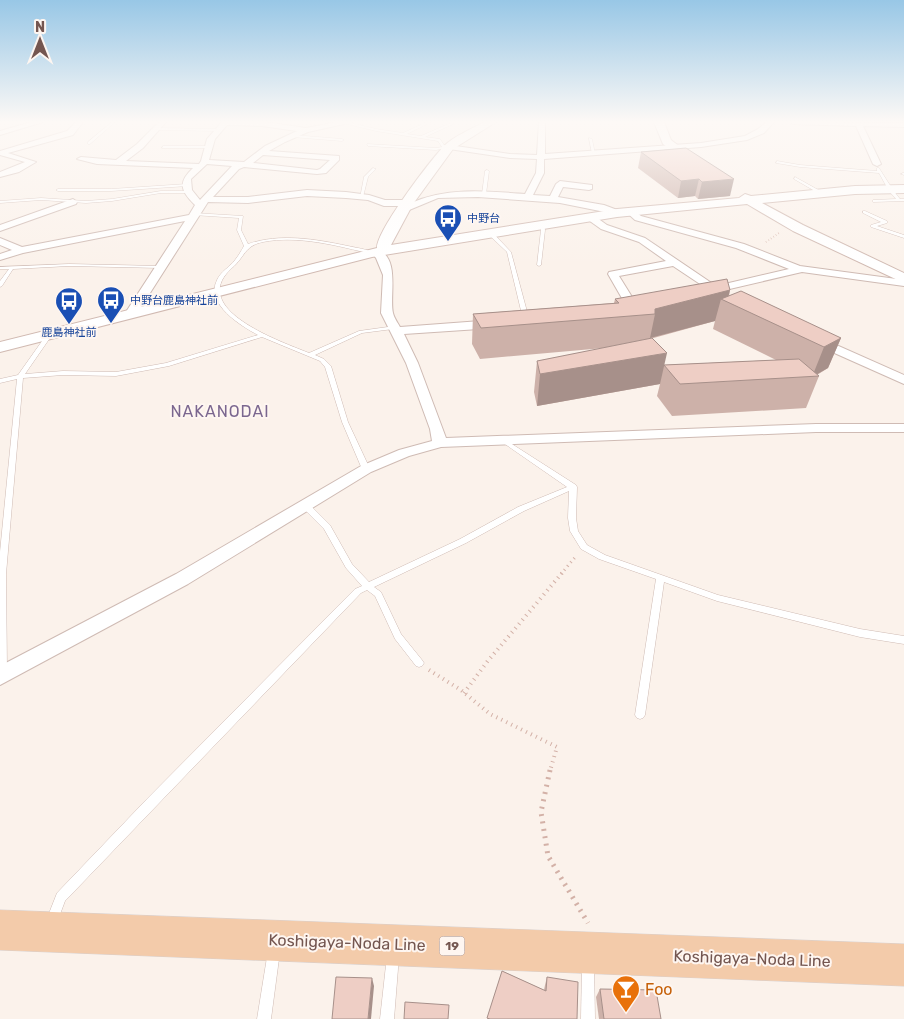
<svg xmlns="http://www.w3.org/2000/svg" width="904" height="1019" viewBox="0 0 904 1019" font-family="Rubik,'Noto Sans JP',sans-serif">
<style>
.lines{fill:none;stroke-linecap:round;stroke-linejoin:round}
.lane-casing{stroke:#cfbbb4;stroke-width:1}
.street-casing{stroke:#cfbbb4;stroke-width:2}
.secondary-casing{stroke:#d1bab2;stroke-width:2}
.primary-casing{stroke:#d8d0ce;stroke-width:1}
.path-far3{stroke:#d3b1a7;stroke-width:2;stroke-dasharray:0.5 2.5;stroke-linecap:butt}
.path-far2{stroke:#d3b1a7;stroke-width:3;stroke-dasharray:1 4;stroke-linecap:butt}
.path-far1{stroke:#d3b1a7;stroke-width:4;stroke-dasharray:1 4.5;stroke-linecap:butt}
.path{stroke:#d3b1a7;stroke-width:5;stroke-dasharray:2 5.5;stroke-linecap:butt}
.lane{fill:#fff;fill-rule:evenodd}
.street{fill:#fff;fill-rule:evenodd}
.secondary{fill:#fff;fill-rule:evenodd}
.primary{fill:#f3cbaa;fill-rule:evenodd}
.wall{fill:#cdb1a9;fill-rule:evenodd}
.shaded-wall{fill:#a7908a}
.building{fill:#eecec5;stroke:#a7908a}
.labels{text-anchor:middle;stroke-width:4;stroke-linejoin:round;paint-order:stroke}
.far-transit-label{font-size:11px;fill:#164399;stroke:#fef6f1;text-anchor:start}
.shield{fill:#fef6f1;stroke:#9d8680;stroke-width:1}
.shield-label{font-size:12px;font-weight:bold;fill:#745650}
.quarter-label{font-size:16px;letter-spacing:1px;fill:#7b678f;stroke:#fef6f1}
.near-street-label{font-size:16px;fill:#745650;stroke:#fef6f1}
.near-food-label{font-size:16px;fill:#c56008;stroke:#fef6f1;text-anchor:start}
</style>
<rect width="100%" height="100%" fill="#fbf2eb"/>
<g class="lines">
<g class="lane-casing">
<g id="lane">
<path d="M112,122H115L90,144H88V142Z"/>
<path d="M347,122L376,129L403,133L427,122H431L407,134L421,136L453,122V124L425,137L440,139L444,145L451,147L436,150L368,146L367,144L436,148L442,147L438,141L376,131L347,124Z"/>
<path d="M157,128L219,129L221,130L219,131L156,130Z"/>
<path d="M293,135L342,139L344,140L342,141L292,137Z"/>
<path d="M589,138L592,139L595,154L592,153Z"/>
<path d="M163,146H208L210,147L208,148H162Z"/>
<path d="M777,161L800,165L877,171V168H879L893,190L900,199H904V201L873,202V200H874L896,199L889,191L879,173L800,167L776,163Z"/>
<path d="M373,168L376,169L368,177L363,197L360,198L364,177Z"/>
<path d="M487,170L489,171L486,194L484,195L482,194L485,171Z"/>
<path d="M903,173H904V175L901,174Z"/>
<path d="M795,177L822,192L823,193L820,194L794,179Z"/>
<path d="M187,184H188V186L111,191H58L56,190L58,189H111Z"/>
<path d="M161,191H189L191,192L189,193H161L112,201L86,203L41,200L0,203V201L41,198L86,201L112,199Z"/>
<path d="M863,211H865L887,221V223L877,226L904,235V238L871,227V225L881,222L863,213Z"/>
<path d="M194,213L243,216L241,230L248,244C280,233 315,239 348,246C357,248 367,249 374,253L372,254C338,246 298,235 263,242C244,246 245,257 232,268C186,309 282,342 309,353L359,331L395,326V328L393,329L362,333L315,355L324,359L331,366L348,422L370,469L366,471L362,469L342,422L325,367L320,361L262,337L169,366L116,376L63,375L23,378L6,574L7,673L5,676H0V552L17,379L0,383V379L18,375L47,334L49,333L52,335L25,374L63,371L116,372L166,363L258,335C241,326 205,304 217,280C221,271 230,267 235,260C239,255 241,251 244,246L237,230L239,218L193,215L192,214Z"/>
<path d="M542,223L544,224L545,230L541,265L539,266L537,265L541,230L540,224Z"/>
<path d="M487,231H491L511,252L529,319L528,320L523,319L507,252L487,233Z"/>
<path d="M69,264L161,266L163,267L161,268L69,266L13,269L2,286L0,287V281L9,269H0V267Z"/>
<path d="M504,439L576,485L577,487L576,518L578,531L587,545L605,555L718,595L860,629L904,636V644L860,637L717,601L664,582L645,715L643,718L640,719L637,718L635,715L656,579L599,559L581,549L570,531L568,518L569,491L524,511L466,543L374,587L381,592L401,634L422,660L424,663L422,666L419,667L416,666L395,639L375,596L367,590L361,593L65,901L56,925L52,927L48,925L46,921L57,893L147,799L355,589L362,586L346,568L324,529L303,508L302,506L303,504H309L330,525L352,564L369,582L460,539L518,507L567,487L502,442L501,441L502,440Z"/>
<path d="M274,945L278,947L280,951L271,1019H257L268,951L270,947Z"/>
<path d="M393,950L397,952L399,956L394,1019H380L387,956L389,952Z"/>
<path d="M588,958L592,960L594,964L595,1019H581L582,964L584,960Z"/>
</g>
</g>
<g class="street-casing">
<g id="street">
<path d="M31,122H43L0,135V131Z"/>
<path d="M76,122H83L73,135L8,153L36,162L19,172L0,177V172L25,162L0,155V151L67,131Z"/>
<path d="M159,122H166L143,148L126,161L199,164L201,161L207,139L222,122H265L306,128L337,122H353L308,132L285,142L269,151L339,156V160L326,173L317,174L244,167L239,169L213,197H248L307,190L346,192L369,195L385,200H407L411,203C447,187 486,191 525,194L536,173L537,159L510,158L449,149L445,147L449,145L510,154L537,155L539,122H545V154L701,143L745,136L758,129L767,122H774L764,133L747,140L701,147L544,159V173L533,195L550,196L556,184L560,181L592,185V189L589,190L563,187L558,197L604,205L620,211V215L560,203L478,197L438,198L402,213L397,210L405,206H384L368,200L346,198L307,196L248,203L208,202L136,315L130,318L124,315L185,221L23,253L0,260V254L12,250L0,245V238L22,247L189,215L195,205C180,191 178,182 193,168L97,164L77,159L81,157L116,160L137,144ZM227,125L262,126L297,131L265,146L244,162L209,160L215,139ZM263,155L330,160L320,169L317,170L253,163ZM207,164L232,166L200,200L192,190L191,179Z"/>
<path d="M790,122L904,123V127L863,126L881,164L877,166L873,164L856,126L793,124Z"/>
<path d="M73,199L77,202L76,204L0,231V225Z"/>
<path d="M630,208L641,216L744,244L800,266L904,280V286L802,272L708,294L703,291L706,288L673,266L619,276L637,305L635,307H627L608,274L609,272L666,261L639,242L601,229L587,219V215H593L607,225L645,238L716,286L789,269L736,248L635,220L625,211Z"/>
<path d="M376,249C401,256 389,296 393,313C394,318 398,323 400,327L494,320L500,324L494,328L404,334L418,363L446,438L816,424H904V432H816L441,447L409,456L371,472L188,584L0,685V666L176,574L361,466L399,450L432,441L430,429L406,363L381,313L383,275L376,258L371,252Z"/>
<path d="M816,336L904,375V384L812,343L810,340Z"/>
</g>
</g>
<g class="secondary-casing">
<g id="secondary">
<path d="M484,122H496L453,149L413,204L391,245L617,209L739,198L745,194L751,196L855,186L904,185V193L855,194L762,203L803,225L904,273V283L793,231L747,204L617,217L372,257L0,352V342L377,248C377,230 430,161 444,146C454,136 472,129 484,122Z"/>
<path d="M654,122H664L671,140L704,165L706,167L704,169H696L663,144Z"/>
</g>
</g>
<g class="primary-casing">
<path id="primary" d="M0,910L904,944V986L0,950Z"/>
</g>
<path class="path-far3" d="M766,242L779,233"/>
<path class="path-far2" d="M561,574L577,555"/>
<g class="path-far1">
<path d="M429,670L461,690L490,714L557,747L550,771"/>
<path d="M464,693L487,662L562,573"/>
</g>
<path class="path" d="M550,770L541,812L548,856L588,923"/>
<use href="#lane" class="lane"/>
<use href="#street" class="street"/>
<use href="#secondary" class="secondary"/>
<use href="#primary" class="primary"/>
</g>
<g class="wall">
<path d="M686,148L730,196L698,199L695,196L678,198L638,168L641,152Z"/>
<path d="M730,290L729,296L841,338L828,368L817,375L819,376L806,408L672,416L657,396L660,384L537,406L534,392L537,361L604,348L480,359L472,344L473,314L614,303L615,299ZM715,321L713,329L776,360L664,365L650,339Z"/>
<path d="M502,971L544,990L545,985L547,977L577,1019H487Z"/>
<path d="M600,989L661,1019H599L596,997Z"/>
</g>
<g class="shaded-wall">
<path d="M699,179L695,196L678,198L681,181Z"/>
<path d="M734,179L730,196L698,199L702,182Z"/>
<path d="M730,290L727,302L721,299L715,321L650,338L655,314V309Z"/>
<path d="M841,338L828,368L812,377L824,347Z"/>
<path d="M667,353L660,384L537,406L540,374Z"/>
<path d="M372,978L374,986L371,1019H368Z"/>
</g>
<g class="building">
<path d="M686,148L734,179L702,182L699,179L681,181L641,152Z"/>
<path d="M727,279L730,290L655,309V314L481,328L473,314L619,303L615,299Z"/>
<path d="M741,291L841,338L824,347L721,299Z"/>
<path d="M652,338L667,353L540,374L537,361Z"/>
<path d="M799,359L819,376L680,384L664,365Z"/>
<path d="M502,971L546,991L547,977L578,982L577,1019H490L487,1018Z"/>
<path d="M336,977L372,978L368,1019H332Z"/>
<path d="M600,989L656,990L661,1019H604Z"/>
<path d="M405,1002L449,1005L448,1019H404Z"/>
</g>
<linearGradient id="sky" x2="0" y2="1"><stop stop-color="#98c7e6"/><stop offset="0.46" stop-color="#fdf9f6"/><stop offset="1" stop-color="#fdf9f6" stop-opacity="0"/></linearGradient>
<rect width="904" height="265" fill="url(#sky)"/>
<defs>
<g id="bus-pin" transform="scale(1.4375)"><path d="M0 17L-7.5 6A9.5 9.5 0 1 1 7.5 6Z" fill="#1a4fb4" stroke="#fef6f1"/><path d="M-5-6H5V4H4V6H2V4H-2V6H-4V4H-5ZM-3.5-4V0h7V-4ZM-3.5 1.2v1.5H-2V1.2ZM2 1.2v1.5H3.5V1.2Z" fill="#fff"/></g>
<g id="bar-pin" transform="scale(1.4375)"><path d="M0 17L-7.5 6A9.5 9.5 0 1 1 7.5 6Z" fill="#e8710a" stroke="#fef6f1"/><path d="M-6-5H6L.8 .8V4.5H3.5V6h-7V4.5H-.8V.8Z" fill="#fff"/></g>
</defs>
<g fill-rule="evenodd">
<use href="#bus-pin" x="448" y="218"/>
<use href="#bus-pin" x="111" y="300"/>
<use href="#bus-pin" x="69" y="301"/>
<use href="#bar-pin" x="626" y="989"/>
</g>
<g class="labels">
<g class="far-transit-label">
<text x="467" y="222">中野台</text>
<text x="130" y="304">中野台鹿島神社前</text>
<text x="69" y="336" text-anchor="middle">鹿島神社前</text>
</g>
<rect class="shield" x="439.5" y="936.5" width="25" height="19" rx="4"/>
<g class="shield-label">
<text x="452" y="950">19</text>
</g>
<g class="quarter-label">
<text x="220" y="417">NAKANODAI</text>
</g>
<g class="near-street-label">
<text transform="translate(347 942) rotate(2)" y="6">Koshigaya-Noda Line</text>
<text transform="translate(752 958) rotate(2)" y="6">Koshigaya-Noda Line</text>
</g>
<g class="near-food-label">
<text x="645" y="995">Foo</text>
</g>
</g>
<g transform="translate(40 40)" stroke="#fef6f1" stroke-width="4" paint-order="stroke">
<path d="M0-4L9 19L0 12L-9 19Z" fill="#745650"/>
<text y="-8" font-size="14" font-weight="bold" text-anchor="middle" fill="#745650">N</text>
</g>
</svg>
